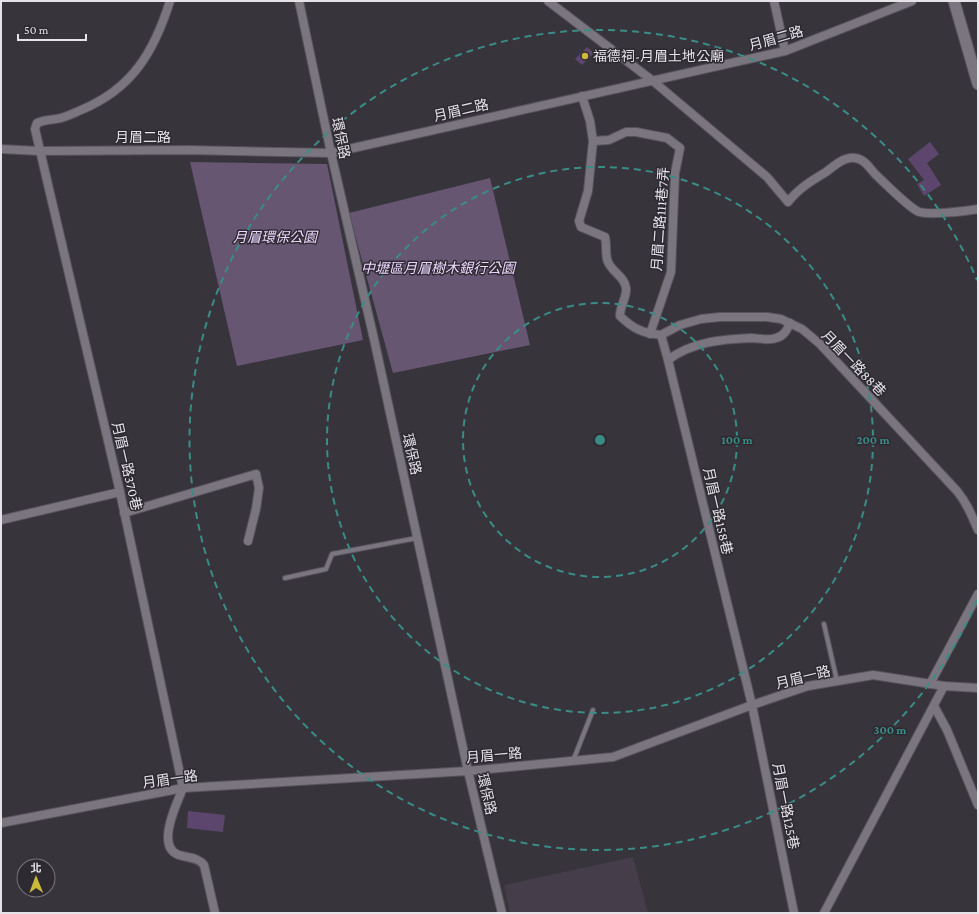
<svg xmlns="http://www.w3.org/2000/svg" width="979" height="914" viewBox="0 0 979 914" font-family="'Crimson Pro','Noto Sans TC',serif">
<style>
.built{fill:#453d4a}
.green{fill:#675672}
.building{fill:#5d466d}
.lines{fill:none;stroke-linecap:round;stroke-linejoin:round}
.service-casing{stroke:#57535a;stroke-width:6}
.minor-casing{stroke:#57535a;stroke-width:10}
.tertiary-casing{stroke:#57535a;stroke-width:13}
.service{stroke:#7b757f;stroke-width:4}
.minor{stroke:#7b757f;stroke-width:8}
.tertiary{stroke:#7b757f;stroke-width:11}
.ring{fill:none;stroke:#3a8c86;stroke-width:2;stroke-dasharray:7 5}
.poi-dot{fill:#cbba39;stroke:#2e2a32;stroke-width:1.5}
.labels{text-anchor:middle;stroke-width:3;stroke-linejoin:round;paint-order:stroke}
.street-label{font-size:14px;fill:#e5e2e8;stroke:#2e2a32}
.poi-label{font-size:14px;fill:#e5e2e8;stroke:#2e2a32;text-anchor:start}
.park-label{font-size:14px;font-style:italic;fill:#eed7ff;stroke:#2e2a32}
.centre{fill:#3a8c86;stroke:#2e2a32;stroke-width:2}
.ring-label{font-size:12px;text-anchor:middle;font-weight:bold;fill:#3a8c86;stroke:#2e2a32;stroke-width:3;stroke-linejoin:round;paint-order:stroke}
</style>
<rect width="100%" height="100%" fill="#38343c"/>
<path class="built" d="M633,857L648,913H510L504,885Z"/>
<g class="green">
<path d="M190,162L327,164L363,340L237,366Z"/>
<path d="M490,178L530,345L393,373L349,213Z"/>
</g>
<g class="building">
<path d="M587,47L594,53L582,65L575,59Z"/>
<path d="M930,142L939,154L927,163L941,185L924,196L917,184L924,180L908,159Z"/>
<path d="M188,811L225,815L223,832L187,828Z"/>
</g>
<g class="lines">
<g class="service-casing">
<g id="service">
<path d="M285,578L326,569L332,554L417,538"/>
<path d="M824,624L837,681"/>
<path d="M573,761L593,710"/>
</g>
</g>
<g class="minor-casing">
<g id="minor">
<path d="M170,1C154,52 132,89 81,110C74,113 68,116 61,118C53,120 46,119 37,123L35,129L120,492L183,788C177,803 155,847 179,855C188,858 198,857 204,865L215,913"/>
<path d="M299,1L331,153L374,339L468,771L502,913"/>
<path d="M548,1L653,81L767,177L788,202C798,189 811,181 826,172C834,166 845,156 855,158C865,159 870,169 876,175C887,185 905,204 917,211C925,216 968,211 978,209"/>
<path d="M774,1L785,51"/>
<path d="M582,96L590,121L593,141L588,191L579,221L581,227L605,237C607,245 605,256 608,262C612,272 625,277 626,288C627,298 620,305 620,316C633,329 643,333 661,335L668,360L752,705L794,913"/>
<path d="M593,141L609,140L626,132H636L667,138L680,148L675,173L671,272L650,334"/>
<path d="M1,149L39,151L188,150L331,153L785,51L912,1"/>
<path d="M661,335L680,325L701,319L720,317H767L781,319L802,329L820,344L957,491C967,503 972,516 978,530"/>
<path d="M668,360C691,342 723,339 751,338C758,338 769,341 776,338C784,336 787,330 790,323"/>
<path d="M124,513L256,474L259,488L256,509L248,541"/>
<path d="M1,520L120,492"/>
<path d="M930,684L978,594"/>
<path d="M934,706L947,730L978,805"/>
<path d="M1,823L183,788L468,771L613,757L752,705L808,686L873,675L944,686L978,688"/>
<path d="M824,913L944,686"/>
</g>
</g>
<g class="tertiary-casing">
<path id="tertiary" d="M954,1L978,84"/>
</g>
<use href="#service" class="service"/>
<use href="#minor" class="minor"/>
<use href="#tertiary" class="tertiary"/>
</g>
<g class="ring">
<circle cx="600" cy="440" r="137"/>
<circle cx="600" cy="440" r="273"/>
<path d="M977 600A410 410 0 1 1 977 280"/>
</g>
<circle class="poi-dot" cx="585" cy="56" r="4"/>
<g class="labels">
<g class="street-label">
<text transform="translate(776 38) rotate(-16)" y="5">月眉二路</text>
<text transform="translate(461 110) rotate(-13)" y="5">月眉二路</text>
<text x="143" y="142">月眉二路</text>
<text transform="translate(341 138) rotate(78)" y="5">環保路</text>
<text transform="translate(660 219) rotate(-86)" y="5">月眉二路111巷7弄</text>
<text transform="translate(854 363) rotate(46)" y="5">月眉一路88巷</text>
<text transform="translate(412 454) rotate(77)" y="5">環保路</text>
<text transform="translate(127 466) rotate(77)" y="5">月眉一路370巷</text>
<text transform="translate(718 511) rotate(77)" y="5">月眉一路158巷</text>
<text transform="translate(803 677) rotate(-14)" y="5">月眉一路</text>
<text transform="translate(494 755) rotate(-5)" y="5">月眉一路</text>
<text transform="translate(170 779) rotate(-8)" y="5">月眉一路</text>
<text transform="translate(487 794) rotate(77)" y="5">環保路</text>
<text transform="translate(786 806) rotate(79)" y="5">月眉一路125巷</text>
</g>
<g class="poi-label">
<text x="593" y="61">福德祠-月眉土地公廟</text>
</g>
<g class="park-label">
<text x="275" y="242">月眉環保公園</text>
<text x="438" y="273">中壢區月眉樹木銀行公園</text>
</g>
</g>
<circle cx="600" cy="440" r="6" class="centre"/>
<g class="ring-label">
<text x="737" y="444">100 m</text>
<text x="873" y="444">200 m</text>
<text x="890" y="734">300 m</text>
</g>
<rect width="979" height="914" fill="none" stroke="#e5e2e8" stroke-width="4"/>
<g transform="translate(36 878) rotate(359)"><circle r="19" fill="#2e2a32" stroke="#77747b"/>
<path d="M0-3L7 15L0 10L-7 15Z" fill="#cbba39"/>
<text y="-6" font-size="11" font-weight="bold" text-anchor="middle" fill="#e5e2e8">北</text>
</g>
<path d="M18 34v6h68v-6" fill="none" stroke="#e5e2e8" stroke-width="2"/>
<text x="24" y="34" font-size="12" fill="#e5e2e8" stroke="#2e2a32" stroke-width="3" paint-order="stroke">50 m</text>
</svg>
